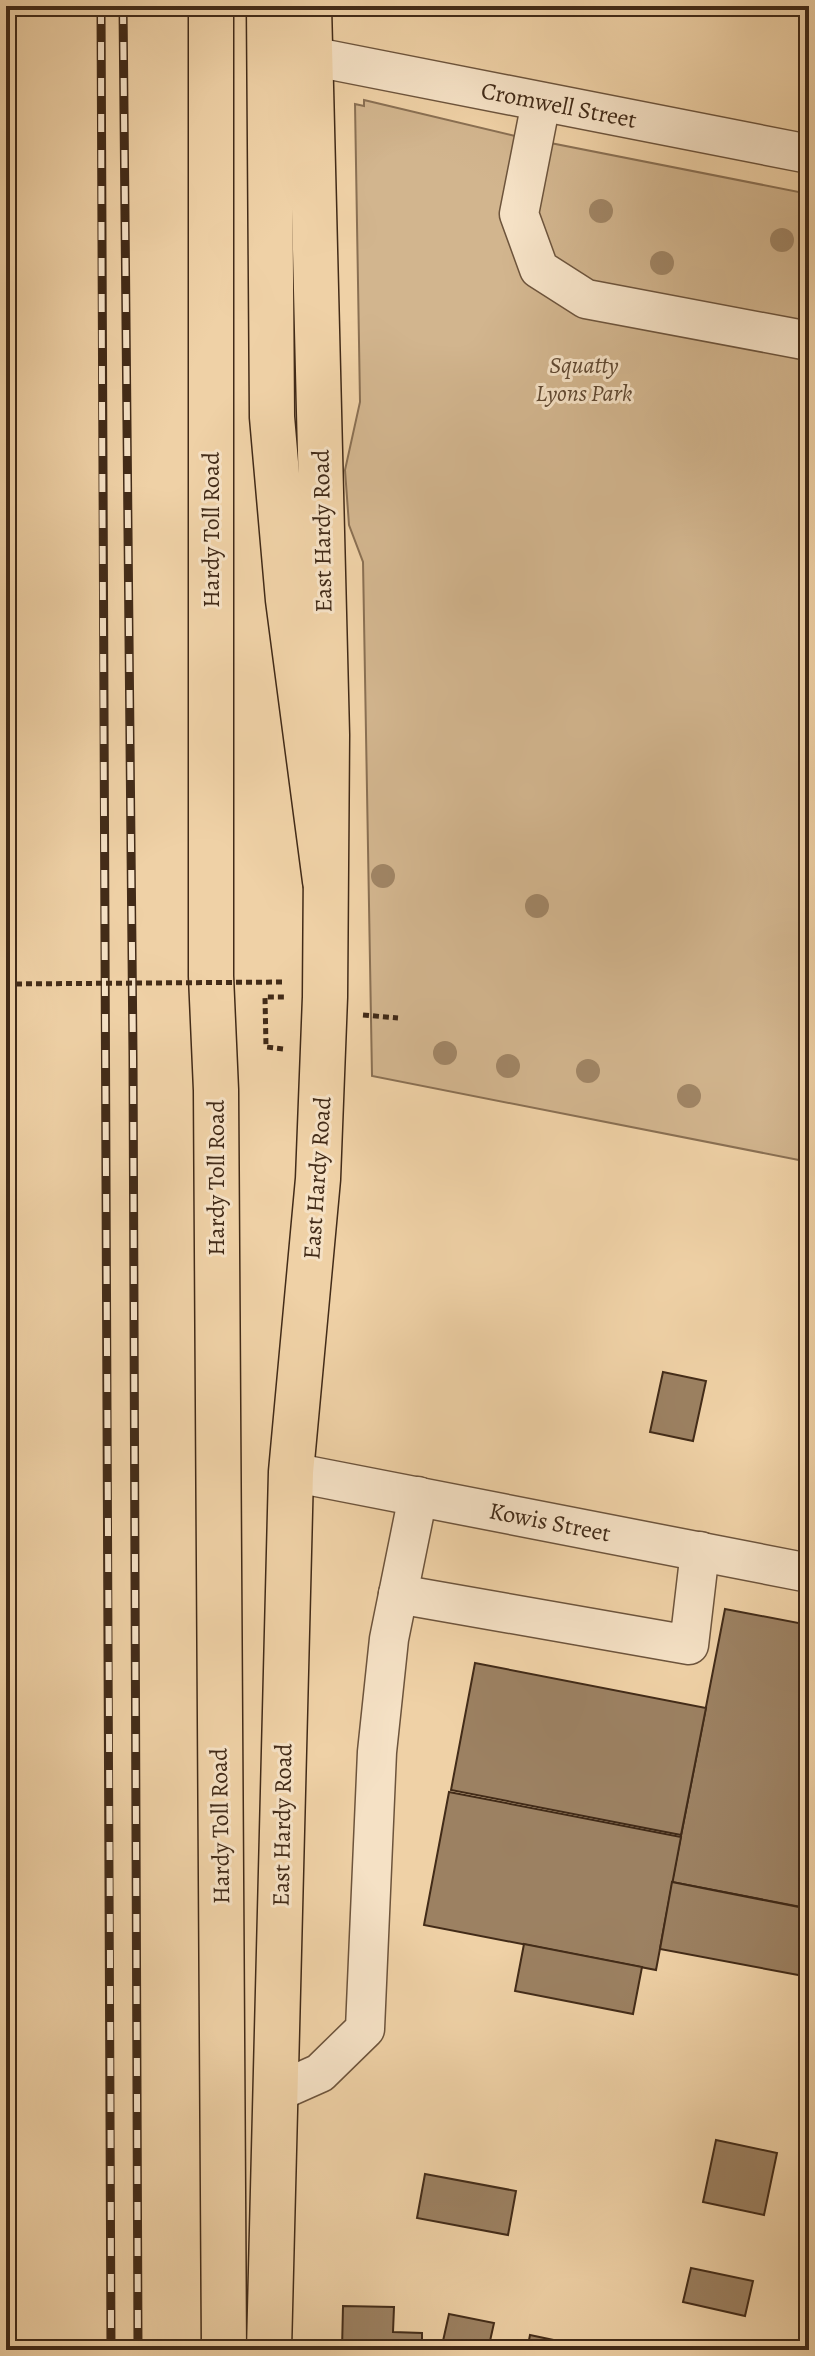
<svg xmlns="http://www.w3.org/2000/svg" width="815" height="2356" viewBox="0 0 815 2356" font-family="Alegreya,serif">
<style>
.green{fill:#d2b58e;stroke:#8a7053;stroke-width:2}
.building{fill:#9c8162;stroke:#422b18;stroke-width:2}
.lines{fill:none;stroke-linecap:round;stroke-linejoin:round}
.minor-casing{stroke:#6d543c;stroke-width:41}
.major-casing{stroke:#422b18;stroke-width:47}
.highway-casing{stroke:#422b18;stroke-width:47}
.path{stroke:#422b18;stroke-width:5;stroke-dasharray:6 4;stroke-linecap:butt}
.minor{stroke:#f5e1c5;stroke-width:38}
.major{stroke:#efd1a6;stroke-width:44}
.highway{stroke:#efd1a6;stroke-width:44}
.rail-casing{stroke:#422b18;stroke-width:9}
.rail{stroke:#f5e1c5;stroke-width:6;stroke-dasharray:18;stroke-linecap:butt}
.path-bridge{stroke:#422b18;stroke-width:5;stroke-dasharray:6 4;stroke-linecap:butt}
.tree{fill:#a08565}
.labels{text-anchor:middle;stroke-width:6;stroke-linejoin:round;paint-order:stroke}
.street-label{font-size:24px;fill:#422b18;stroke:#f5e1c5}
.park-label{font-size:24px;font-style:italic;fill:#5f4730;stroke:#f5e1c5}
</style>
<rect width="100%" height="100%" fill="#efd1a6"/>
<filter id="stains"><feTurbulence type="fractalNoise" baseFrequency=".0025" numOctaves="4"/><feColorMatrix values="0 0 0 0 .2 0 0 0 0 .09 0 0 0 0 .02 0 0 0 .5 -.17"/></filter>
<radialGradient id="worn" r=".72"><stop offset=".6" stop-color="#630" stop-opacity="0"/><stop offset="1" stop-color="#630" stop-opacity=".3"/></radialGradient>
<path class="green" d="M364,100L515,136L809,194V1162L372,1076L363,562L349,525L345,470L360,402L355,104L364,106Z"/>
<g class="building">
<path d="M663,1372L706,1381L693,1441L650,1432Z"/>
<path d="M725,1609L809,1625V1863L801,1907L672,1882Z"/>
<path d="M475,1663L706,1708L681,1835L451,1790Z"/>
<path d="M449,1792L681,1837L656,1970L424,1925Z"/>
<path d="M809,1863V1909L801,1907Z"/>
<path d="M672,1882L809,1909V1977L660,1949Z"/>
<path d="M524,1944L642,1967L633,2014L515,1991Z"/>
<path d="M716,2140L777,2153L764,2215L703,2202Z"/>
<path d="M425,2174L516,2191L508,2235L417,2218Z"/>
<path d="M691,2268L753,2281L745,2316L683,2302Z"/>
<path d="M343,2306L394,2307L393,2332L422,2333V2350H342Z"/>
<path d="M449,2314L494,2323L488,2350H441Z"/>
<path d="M530,2335L601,2350H527Z"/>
</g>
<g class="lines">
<g class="minor-casing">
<g id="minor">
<path d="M310,56L809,154"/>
<path d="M541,102L519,214L539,269L586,299L809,341"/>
<path d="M291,1472L809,1573"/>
<path d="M398,1594L689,1645L700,1551"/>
<path d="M275,2093L320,2073L365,2029L377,1752L389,1639L418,1496"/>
</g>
</g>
<g class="major-casing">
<path id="major" d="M269,2350L291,1472L318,1179L325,997L327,735L309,6"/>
</g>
<g class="highway-casing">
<g id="highway">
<path d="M211,6V976L216,1090L224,2350"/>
<path d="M269,6L272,417L288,600L325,881"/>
</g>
</g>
<g class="path">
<path d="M363,1015L398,1018"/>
<path d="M283,1049L266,1047L265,997H287"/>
</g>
<use href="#minor" class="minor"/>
<use href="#major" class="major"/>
<use href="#highway" class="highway"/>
<g class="rail-casing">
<g id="rail">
<path d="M101,6C102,787 110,1569 111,2350"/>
<path d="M123,6L133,1056L138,2350"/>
</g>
</g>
<use href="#rail" class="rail"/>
<path class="path-bridge" d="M6,984L285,982"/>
</g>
<g class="tree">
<circle cx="601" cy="211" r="12"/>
<circle cx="782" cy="240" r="12"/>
<circle cx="662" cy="263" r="12"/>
<circle cx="383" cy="876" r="12"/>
<circle cx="537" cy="906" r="12"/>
<circle cx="445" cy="1053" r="12"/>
<circle cx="508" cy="1066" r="12"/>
<circle cx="588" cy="1071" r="12"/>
<circle cx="689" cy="1096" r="12"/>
</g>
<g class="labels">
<g class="street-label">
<text transform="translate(559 105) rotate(11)" y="8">Cromwell Street</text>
<text transform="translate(211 530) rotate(-90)" y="8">Hardy Toll Road</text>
<text transform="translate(322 531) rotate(-91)" y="8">East Hardy Road</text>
<text transform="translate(216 1178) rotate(-90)" y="8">Hardy Toll Road</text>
<text transform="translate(317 1178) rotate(-86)" y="8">East Hardy Road</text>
<text transform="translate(550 1522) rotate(11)" y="8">Kowis Street</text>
<text transform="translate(282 1825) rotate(-89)" y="8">East Hardy Road</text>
<text transform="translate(220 1826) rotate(-91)" y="8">Hardy Toll Road</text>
</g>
<g class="park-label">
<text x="584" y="373">Squatty<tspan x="584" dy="28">Lyons Park</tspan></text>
</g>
</g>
<rect width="815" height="2356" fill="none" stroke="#efd1a6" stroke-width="32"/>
<rect x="8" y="8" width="799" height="2340" fill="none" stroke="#422b18" stroke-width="4"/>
<rect x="16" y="16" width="783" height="2324" fill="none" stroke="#422b18" stroke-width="2"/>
<rect width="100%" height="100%" filter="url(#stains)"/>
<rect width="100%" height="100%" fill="url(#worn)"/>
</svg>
